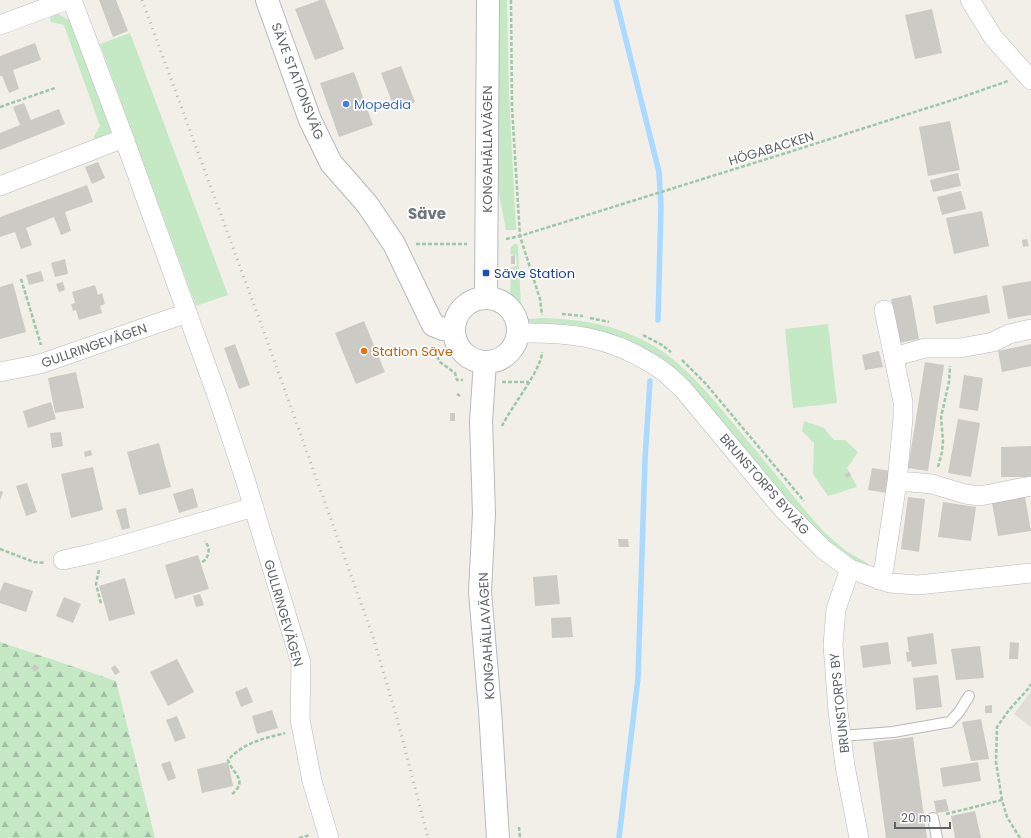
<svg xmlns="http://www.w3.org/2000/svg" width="1031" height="838" viewBox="0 0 1031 838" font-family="Poppins,sans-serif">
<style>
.education{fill:#e1ded6}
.green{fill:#c5e8c5}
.forest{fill:url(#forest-firs)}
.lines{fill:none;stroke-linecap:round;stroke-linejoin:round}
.stream{stroke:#aadaff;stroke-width:5.5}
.building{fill:#cccac5}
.service-casing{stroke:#b5b8bc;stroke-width:12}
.minor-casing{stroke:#b5b8bc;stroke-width:20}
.tertiary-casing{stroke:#b5b8bc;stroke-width:24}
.secondary-casing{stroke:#b6babf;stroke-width:24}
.path{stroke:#9cc7a9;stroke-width:2.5;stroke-dasharray:4 2;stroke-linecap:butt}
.service{stroke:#fff;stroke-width:10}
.minor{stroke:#fff;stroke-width:19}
.tertiary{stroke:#fff;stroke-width:22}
.secondary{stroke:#fff;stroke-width:22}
.rail{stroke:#b6b7b8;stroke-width:3;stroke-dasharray:1 5;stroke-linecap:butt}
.shop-dot{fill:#3f7fe0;stroke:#fff;stroke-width:1.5}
.transit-dot{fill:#1a4fb4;stroke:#fff;stroke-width:1.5}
.food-dot{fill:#e8710a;stroke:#fff;stroke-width:1.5}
.labels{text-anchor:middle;stroke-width:3.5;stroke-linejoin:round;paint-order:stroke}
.street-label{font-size:13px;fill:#5f6368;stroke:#fff}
.shop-label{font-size:13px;fill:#366cbe;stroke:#fff;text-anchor:start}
.transit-label{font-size:13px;fill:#164399;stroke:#fff;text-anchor:start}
.food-label{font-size:13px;fill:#c56008;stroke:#fff;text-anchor:start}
.quarter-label{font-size:15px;font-weight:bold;fill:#70757a;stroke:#fff}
</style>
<defs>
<pattern id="forest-firs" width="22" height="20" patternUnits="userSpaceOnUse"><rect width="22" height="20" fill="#c5e8c5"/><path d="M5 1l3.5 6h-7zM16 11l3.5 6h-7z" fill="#a3c0a4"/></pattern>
</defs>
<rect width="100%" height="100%" fill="#f1efe8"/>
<path class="education" d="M1031,691V727L1014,714Z"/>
<g class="green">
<path d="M497,0H507L509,95L516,230H506L498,188L497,167Z"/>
<path d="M54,14H58L69,20L110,128L111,132L108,138L95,145L94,136L100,126L64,25L51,22L50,18Z"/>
<path d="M130,33L228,295L196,306L100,44Z"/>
<path d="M514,244H517L518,247L521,305L517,307L511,304L510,300L511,267L517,266L516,255L510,254L511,247Z"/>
<path d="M543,318C575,319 605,323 634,336C678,354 707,392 737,428C766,462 794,498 824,532L846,551L867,563L869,566L867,567L846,557L811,528L674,369L526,326L528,319Z"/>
<path d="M828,324L837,403L793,408L785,329Z"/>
<path d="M804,421L824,428L834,440H845L858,452L847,468L857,487L828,496L813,474L814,443L802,431Z"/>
</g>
<path class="forest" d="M0,642L116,681L155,838H0Z"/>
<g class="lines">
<g class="stream">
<path d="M616,0L659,172L661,207L658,320"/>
<path d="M619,838L638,678L645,459L650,381"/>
</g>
</g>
<g class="building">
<path d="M99,0H116L128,31L113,37Z"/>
<path d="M320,0H325L344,49L315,60L295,9Z"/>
<path d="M932,9L942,53L915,59L905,15Z"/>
<path d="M35,43L41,60L13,70L19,89L9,93L2,76H0V56Z"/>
<path d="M401,66L415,102L395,110L381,73Z"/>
<path d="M354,72L373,125L339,137L320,83Z"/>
<path d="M24,103L31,120L59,109L65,124L0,150V133L20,125L13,107Z"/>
<path d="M950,121L960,170L928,176L919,127Z"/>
<path d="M98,162L105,178L92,184L85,167Z"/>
<path d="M958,173L961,186L933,192L930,180Z"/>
<path d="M87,185L93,202L65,212L71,231L61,235L54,217L26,228L32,245L21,249L15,232L0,237V217Z"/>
<path d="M961,191L966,209L942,215L937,197Z"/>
<path d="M982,211L989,246L954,254L946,218Z"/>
<path d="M1027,239L1029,246L1023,247L1022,240Z"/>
<path d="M515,255V264H511V256Z"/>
<path d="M65,259L68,274L55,277L51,263Z"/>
<path d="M41,271L44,281L29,285L26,275Z"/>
<path d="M1031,281V315L1008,319L1002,286Z"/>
<path d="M63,282L65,290L59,292L56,284Z"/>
<path d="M13,283L26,332L0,339V287Z"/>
<path d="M95,285L98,295L102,293L105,304L100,306L102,313L79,320L76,310L73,311L71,304L75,303L72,292Z"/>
<path d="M911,295L919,339L899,343L891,299Z"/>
<path d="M987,295L990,313L936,324L933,306Z"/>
<path d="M364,321L385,372L356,384L335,333Z"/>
<path d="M235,344L250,385L239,389L224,348Z"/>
<path d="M1031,344V366L1002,372L998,351Z"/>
<path d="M879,351L883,367L865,370L862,355Z"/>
<path d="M925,362L944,365L928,471L908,468Z"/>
<path d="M76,372L84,408L55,413L48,378Z"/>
<path d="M964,375L983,378L978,411L959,408Z"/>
<path d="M51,402L56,419L28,428L23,411Z"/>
<rect x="450" y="413" width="5" height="8"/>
<path d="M958,419L980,423L971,477L948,473Z"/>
<path d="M61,432L63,446L52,448L50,433Z"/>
<path d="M159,443L171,487L139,495L127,452Z"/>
<path d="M1031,446V477H1001V447Z"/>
<path d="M91,450L92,455L85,457L84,452Z"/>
<path d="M93,467L103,510L71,518L61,474Z"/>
<path d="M872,468L891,471L887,493L868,490Z"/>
<path d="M849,472L851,475L847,478L844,475Z"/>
<path d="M27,483L37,512L26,516L16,486Z"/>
<path d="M193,488L198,507L179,513L173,494Z"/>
<path d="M0,491L3,492L0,500Z"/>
<path d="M908,497L925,499L919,552L901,549Z"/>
<path d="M1025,497L1031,531L998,536L992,503Z"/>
<path d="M943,502L976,507L971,541L938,537Z"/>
<path d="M126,508L130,528L122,530L116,510Z"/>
<path d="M618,539H628L629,547H619Z"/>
<path d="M198,555L209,589L175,599L165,565Z"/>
<path d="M557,575L560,604L535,606L533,577Z"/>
<path d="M125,578L135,614L109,621L99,586Z"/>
<path d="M4,582L33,591L26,612L0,603V592Z"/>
<path d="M200,594L204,605L196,607L193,596Z"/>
<path d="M64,597L81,604L73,623L56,616Z"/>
<path d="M571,617L573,637L552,638L551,618Z"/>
<path d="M933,633L937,664L912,667L911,661L907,662L906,652H909L907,637Z"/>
<path d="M888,642L891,664L863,668L860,646Z"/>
<path d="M1010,642L1019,643L1018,659H1009Z"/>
<path d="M980,646L984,678L956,680L951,649Z"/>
<path d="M177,659L194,692L168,706L150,672Z"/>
<path d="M35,664L39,668L35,672L31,668Z"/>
<path d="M115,665L120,672L115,675L111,668Z"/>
<path d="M938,675L942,707L916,710L913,678Z"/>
<path d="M247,687L253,702L241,707L235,692Z"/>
<path d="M992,705V713H985V706Z"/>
<path d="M272,710L278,728L257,734L252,716Z"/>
<path d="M177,716L186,738L175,742L166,720Z"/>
<path d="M981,719L989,759L971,761L962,722Z"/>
<path d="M913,737L927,838H886L873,742Z"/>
<path d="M170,761L176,778L168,781L161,764Z"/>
<path d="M228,762L233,786L202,793L197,769Z"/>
<path d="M978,762L981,781L943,787L940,768Z"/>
<path d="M946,799L949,811L936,813L934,801Z"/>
<path d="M975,811L981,838H955L951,816Z"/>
</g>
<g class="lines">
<g class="service-casing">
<g id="service">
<path d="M841,736L893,732L950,722L959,712L969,696"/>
<path d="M933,818L937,838"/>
</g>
</g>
<g class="minor-casing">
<g id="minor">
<path d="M72,0L124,138L219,401L245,479L301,663L300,719L312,781L329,838"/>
<path d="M970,0L993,37L1031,80"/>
<path d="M0,25L67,0"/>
<path d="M0,186L124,138"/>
<path d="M518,333C566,332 607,336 649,362C654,365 659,368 664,372C671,377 676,383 682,388L782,508L823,549L850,569L890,583L918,585L1031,573"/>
<path d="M894,357L925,348H960L993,342L1009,334L1031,329"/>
<path d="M0,372L40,364L187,313"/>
<path d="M897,482H911L932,484L965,494L980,496L1031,486"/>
<path d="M63,560L95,553L254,507"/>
<path d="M850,569L836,609L833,645L838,711L845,766L859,838"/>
<path d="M879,580L884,568L897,482L903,418V402L884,310"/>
</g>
</g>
<g class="tertiary-casing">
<path id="tertiary" d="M267,0L310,120L331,163L367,204L394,244L433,325L443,329L454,330"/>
</g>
<g class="secondary-casing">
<g id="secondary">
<path d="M486,298L488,0"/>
<circle cx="486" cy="330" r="32"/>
<path d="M485,362L481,421L484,513L480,592L490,710L498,838"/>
</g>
</g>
<g class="path">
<path d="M511,0L512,108L520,236L540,299L542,315"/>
<path d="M0,107L55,88"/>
<path d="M506,239L520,236L786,153L965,96L1008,81"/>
<path d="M416,244H467"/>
<path d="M21,279L41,345"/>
<path d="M562,314L583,316"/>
<path d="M590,318L609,322"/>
<path d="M643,335L662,345L671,352"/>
<path d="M431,346L440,362L455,373L457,380H463"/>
<path d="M682,360L706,384L804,501"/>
<path d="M502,382H529"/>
<path d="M457,394L460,396"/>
<path d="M502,426C511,407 542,369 542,352"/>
<path d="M938,467L942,452L943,441L941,417L949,382L950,366"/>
<path d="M0,549L34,562L45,563"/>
<path d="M202,562C208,559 208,554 209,548L205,541"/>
<path d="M99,570L96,584L101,604"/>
<path d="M232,794C249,780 232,773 228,760C245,742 262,739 285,733"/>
<path d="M946,814L1002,800"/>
<path d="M519,827L520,838"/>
<path d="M299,838L310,835"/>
<path d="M1020,838L1007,817L1002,800L996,762L997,727L1009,710L1028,689L1031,684"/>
</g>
<use href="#service" class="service"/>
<use href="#minor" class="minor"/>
<use href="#tertiary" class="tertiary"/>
<use href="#secondary" class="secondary"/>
<path class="rail" d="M142,0L264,332L373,637L398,722L428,838"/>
</g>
<circle class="shop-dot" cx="346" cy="104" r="4"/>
<rect class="transit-dot" x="482" y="269" width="8" height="8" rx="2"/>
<circle class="food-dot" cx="364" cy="351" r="4"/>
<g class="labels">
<g class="street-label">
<text transform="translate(298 81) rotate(69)" y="5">SÄVE STATIONSVÄG</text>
<text transform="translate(771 148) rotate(-17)" y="5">HÖGABACKEN</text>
<text transform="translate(487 149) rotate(-90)" y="5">KONGAHÄLLAVÄGEN</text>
<text transform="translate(94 345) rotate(-19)" y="5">GULLRINGEVÄGEN</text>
<text transform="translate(765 484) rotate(49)" y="5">BRUNSTORPS BYVÄG</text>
<text transform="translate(284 613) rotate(74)" y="5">GULLRINGEVÄGEN</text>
<text transform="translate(486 636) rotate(-93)" y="5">KONGAHÄLLAVÄGEN</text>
<text transform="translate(839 703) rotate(-96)" y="5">BRUNSTORPS BY</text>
</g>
<g class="shop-label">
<text x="354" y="109">Mopedia</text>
</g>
<g class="transit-label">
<text x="494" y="278">Säve Station</text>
</g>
<g class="food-label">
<text x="372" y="356">Station Säve</text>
</g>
<g class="quarter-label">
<text x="427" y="219">Säve</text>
</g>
</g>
<path d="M895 822v6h55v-6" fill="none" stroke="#5f6368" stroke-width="2"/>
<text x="901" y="822" font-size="12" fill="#5f6368" stroke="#ffffff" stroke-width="3" paint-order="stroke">20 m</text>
</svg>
